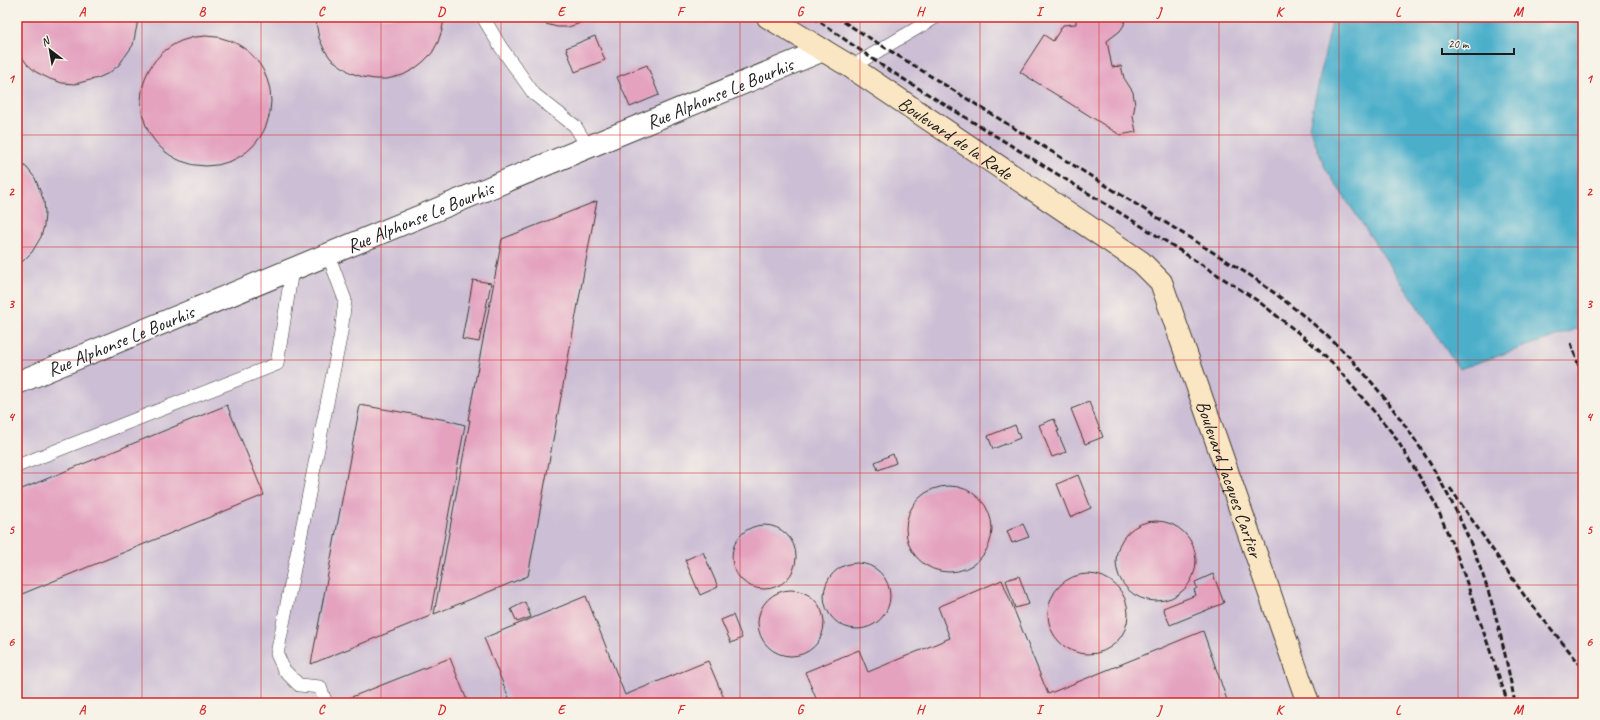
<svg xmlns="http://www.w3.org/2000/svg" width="1600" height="720" viewBox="0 0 1600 720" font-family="Caveat,sans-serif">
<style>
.industrial{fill:#ccbed4}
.water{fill:#4bafca;stroke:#346673}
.building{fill:#e4a2bf}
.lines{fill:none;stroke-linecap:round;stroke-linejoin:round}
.lane-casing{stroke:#3c3b37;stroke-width:14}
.street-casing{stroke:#3c3b37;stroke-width:24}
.secondary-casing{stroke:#3c3b37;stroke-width:24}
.lane{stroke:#fff;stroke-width:13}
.street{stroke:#fff;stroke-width:22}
.secondary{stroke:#fbe6c4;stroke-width:22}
.rail{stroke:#1c1c1c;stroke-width:3;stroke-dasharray:6 3;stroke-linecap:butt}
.grid{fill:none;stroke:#d62828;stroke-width:1;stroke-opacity:0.55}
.labels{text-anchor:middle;stroke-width:4;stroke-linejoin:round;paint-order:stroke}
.street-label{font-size:19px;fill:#1c1c1c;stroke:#f7f3e8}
.neatline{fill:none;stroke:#d62828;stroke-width:1.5}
.grid-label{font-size:13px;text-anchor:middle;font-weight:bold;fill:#d62828}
</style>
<rect width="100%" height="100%" fill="#f7f3e8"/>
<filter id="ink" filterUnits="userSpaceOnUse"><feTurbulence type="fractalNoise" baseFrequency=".025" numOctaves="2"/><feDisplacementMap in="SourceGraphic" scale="8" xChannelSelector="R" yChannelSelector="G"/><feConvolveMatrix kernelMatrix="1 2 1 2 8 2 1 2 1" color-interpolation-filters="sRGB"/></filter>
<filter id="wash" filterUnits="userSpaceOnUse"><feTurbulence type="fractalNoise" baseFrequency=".012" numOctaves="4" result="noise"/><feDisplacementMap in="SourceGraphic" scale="16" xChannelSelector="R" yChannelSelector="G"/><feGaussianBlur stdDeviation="0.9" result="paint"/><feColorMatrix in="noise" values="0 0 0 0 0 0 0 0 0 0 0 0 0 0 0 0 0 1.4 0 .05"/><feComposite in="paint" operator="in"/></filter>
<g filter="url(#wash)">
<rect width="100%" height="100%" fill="#f3e8d3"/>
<path class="industrial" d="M17,17H1333L1309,128L1459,369L1583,327V703H17Z"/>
<path class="water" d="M1333,17H1583V327L1459,369L1325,168L1309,127Z"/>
<g id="blocks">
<g class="building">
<path d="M17,17H138V20L133,45L119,65L109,73L98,78L75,84L62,83L50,79L36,72L27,64L17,50Z"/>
<path d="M315,17H444V18L442,30L438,42L432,53L423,62L414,69L403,75L387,79H375L363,77L351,73L331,59L324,49L319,38Z"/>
<path d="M536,17H587L578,24L568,27H557L546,24Z"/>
<path d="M1076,17H1125L1124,25L1120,31L1107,41L1112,67L1121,66L1124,78L1133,92L1135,105L1133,116L1136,132L1120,135L1020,72L1044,35L1053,41L1063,25L1076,24Z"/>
<path d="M595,36L605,60L575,72L566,48Z"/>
<circle cx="206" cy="101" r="65"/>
<path d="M647,65L659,95L630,107L617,77Z"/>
<path d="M17,160L27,168L35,178L44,201L45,213L44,226L41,237L32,252L17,267Z"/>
<path d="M597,201L528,576L434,614L470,420H468L502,239Z"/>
<path d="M473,280L491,283L479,342L462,339Z"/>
<path d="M1089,402L1103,437L1085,444L1071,409Z"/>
<path d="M227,405L264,495L17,596V491Z"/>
<path d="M360,405L447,420L465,425L430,616L311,664Z"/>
<path d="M1054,419L1059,431H1057L1066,452L1052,457L1039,425Z"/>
<path d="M1015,425L1020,438L993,449L988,436Z"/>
<path d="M893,454L896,463L878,470L875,462Z"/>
<path d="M1078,475L1091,508L1070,517L1057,484Z"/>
<circle cx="949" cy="529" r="43"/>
<circle cx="1156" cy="561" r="40"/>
<path d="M1023,524L1029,537L1012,543L1007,531Z"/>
<circle cx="764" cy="557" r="32"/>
<path d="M703,552L718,587L700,595L685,560Z"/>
<circle cx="857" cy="596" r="33"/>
<path d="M1213,574L1224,603L1170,625L1163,608L1196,595L1194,590L1197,588L1195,582Z"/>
<circle cx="1088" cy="614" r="40"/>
<path d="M1019,576L1029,604L1015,608L1006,580Z"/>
<path d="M1002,580L1048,694L1203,631L1228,703H818L805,672L859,650L868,672L950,638L938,607Z"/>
<circle cx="791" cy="623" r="33"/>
<path d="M586,596L625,695L708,661L726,703H511L484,638Z"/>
<path d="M525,602L531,617L517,622L511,609Z"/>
<path d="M733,615L742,638L731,643L721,620Z"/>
<path d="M450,658L468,703H351L349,698Z"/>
</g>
</g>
</g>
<g filter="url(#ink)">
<use href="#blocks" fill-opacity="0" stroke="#3c3b37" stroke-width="1"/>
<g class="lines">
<g class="lane-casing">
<g id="lane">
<path d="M483,17L500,46L534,94L575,126L588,147"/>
<path d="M851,67L936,17"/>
<path d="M17,466L277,364L292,270"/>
<path d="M326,703L320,687L299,685L284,670L277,654L341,333L345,300L328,254"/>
</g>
</g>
<g class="street-casing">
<g id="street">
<path id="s1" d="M17,383L823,50"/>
</g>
</g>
<g class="secondary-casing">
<g id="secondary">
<path id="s2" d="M768,17L851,67L1141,262L1161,282L1308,703"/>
</g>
</g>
<use href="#lane" class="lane"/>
<use href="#street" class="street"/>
<use href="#secondary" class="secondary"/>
<g class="rail">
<path d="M813,17L884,67L1159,237L1258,301L1310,342L1337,368L1394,435L1424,484L1436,505L1460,563L1508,703"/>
<path d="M836,17L1251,276C1286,301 1321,328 1351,359C1414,427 1463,508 1490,597C1501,632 1508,668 1515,703"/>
<path d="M1571,343L1583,378"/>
<path d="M1450,488L1526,598L1583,668"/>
</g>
</g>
</g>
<path class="grid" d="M142,17V703M261,17V703M381,17V703M501,17V703M620,17V703M740,17V703M860,17V703M980,17V703M1099,17V703M1219,17V703M1339,17V703M1458,17V703M17,135H1583M17,247H1583M17,360H1583M17,473H1583M17,585H1583"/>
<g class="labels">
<g class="street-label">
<text dy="7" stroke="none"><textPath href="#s1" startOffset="760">Rue Alphonse Le Bourhis</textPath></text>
<text dy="7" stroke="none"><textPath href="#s2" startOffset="223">Boulevard de la Rade</textPath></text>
<text dy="7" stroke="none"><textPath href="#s1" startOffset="436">Rue Alphonse Le Bourhis</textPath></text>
<text dy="7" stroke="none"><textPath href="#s1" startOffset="112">Rue Alphonse Le Bourhis</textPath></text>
<text dy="7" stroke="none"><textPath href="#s2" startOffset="683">Boulevard Jacques Cartier</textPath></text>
</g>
</g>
<rect width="1600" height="720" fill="none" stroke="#f7f3e8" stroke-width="44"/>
<g transform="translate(50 50) rotate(329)" stroke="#f7f3e8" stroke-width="3" paint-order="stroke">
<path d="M0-3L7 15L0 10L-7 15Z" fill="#1c1c1c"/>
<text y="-6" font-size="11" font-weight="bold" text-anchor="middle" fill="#1c1c1c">N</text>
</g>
<path d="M1442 48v6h72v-6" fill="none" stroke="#1c1c1c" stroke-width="2"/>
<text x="1448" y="48" font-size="12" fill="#1c1c1c" stroke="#f7f3e8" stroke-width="3" paint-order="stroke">20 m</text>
<rect x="22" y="22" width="1556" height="676" class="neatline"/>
<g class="grid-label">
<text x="82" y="16">A</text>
<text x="202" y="16">B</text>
<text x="321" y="16">C</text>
<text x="441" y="16">D</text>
<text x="561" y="16">E</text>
<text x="680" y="16">F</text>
<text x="800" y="16">G</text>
<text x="920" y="16">H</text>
<text x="1039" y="16">I</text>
<text x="1159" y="16">J</text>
<text x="1279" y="16">K</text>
<text x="1398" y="16">L</text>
<text x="1518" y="16">M</text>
<text x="11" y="83">1</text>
<text x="1589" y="83">1</text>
<text x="11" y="196">2</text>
<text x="1589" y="196">2</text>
<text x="11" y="308">3</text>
<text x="1589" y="308">3</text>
<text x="11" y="421">4</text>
<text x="1589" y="421">4</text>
<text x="11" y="534">5</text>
<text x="1589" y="534">5</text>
<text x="11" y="646">6</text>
<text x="1589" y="646">6</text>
<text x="82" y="714">A</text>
<text x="202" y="714">B</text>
<text x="321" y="714">C</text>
<text x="441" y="714">D</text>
<text x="561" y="714">E</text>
<text x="680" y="714">F</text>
<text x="800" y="714">G</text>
<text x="920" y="714">H</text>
<text x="1039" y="714">I</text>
<text x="1159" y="714">J</text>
<text x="1279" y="714">K</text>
<text x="1398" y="714">L</text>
<text x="1518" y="714">M</text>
</g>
</svg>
